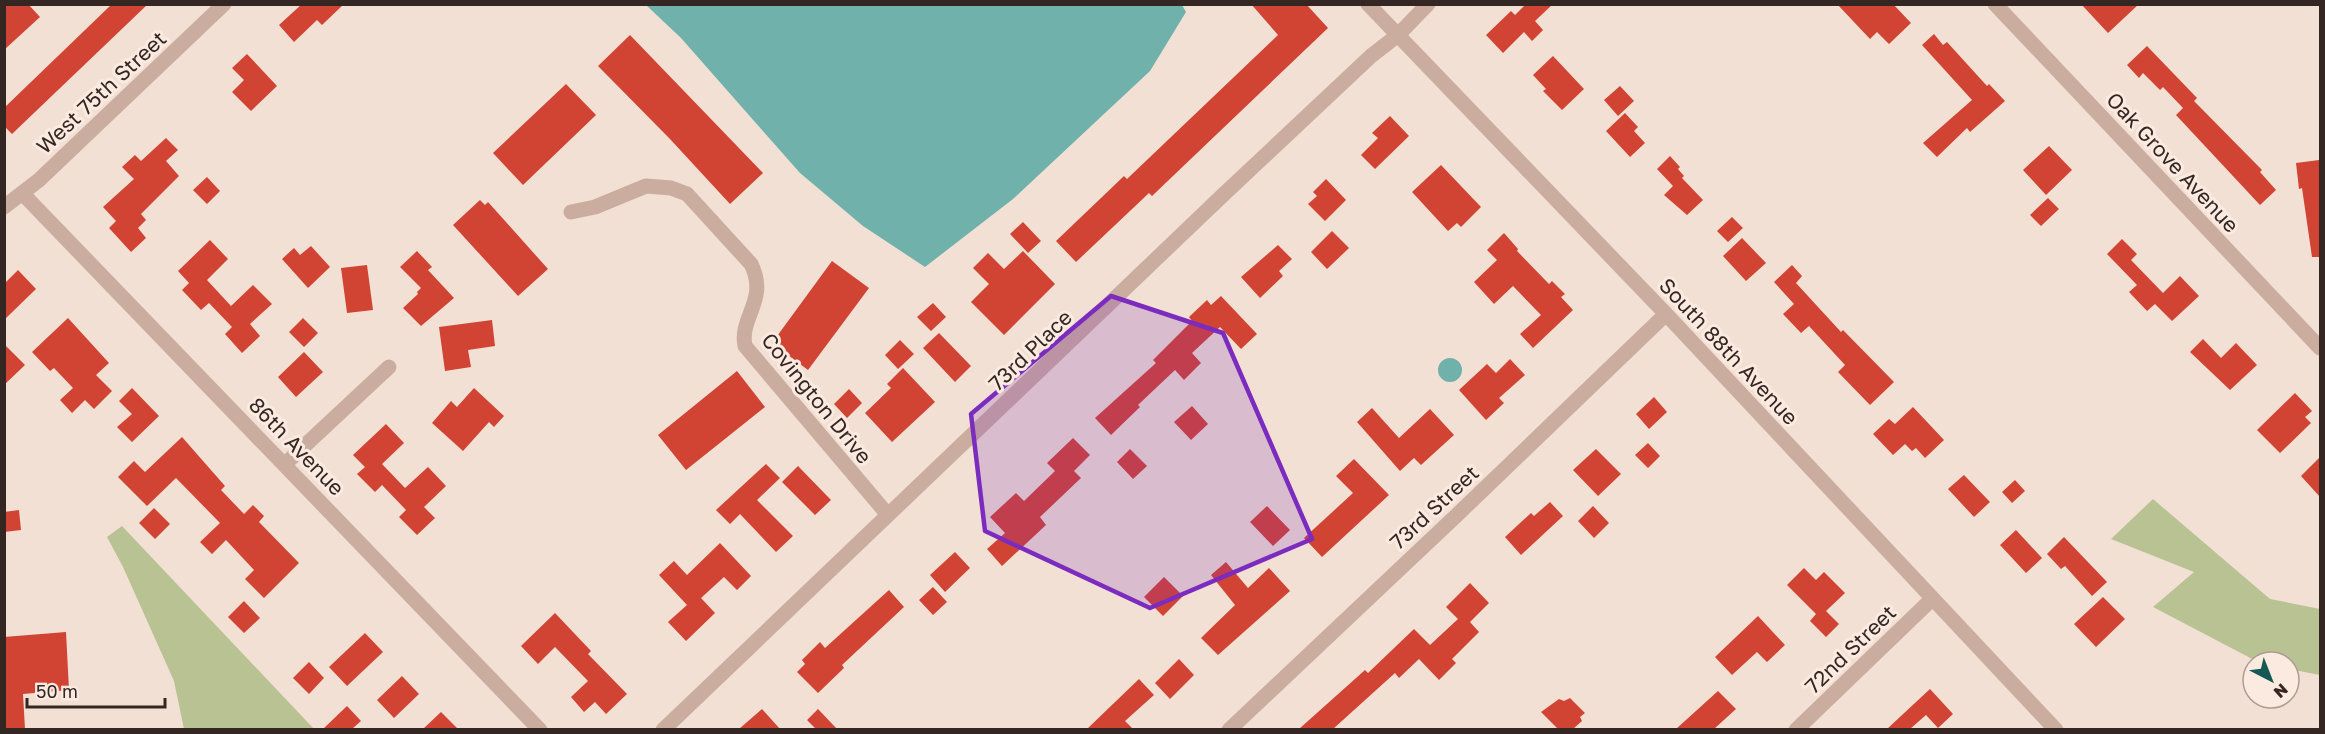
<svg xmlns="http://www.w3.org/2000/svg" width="2325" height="734" font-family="'Golos Text',sans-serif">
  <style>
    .green { fill: #b9c293 }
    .water { fill: #70b1ab }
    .building { fill: #d14333 }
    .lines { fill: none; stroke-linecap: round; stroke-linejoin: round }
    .street { stroke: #cbad9f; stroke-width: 15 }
    .marked { fill: #7b2cbf; fill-opacity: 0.2; stroke: #7b2cbf; stroke-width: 4.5; stroke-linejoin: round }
    .labels { text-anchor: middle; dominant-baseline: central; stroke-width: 6; stroke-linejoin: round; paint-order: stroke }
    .street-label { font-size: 21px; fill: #342623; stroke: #faeae0 }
  </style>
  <rect width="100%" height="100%" fill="#f2e0d4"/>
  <path class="green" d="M2153 499 2270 599 2320 609V675L2289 669V662H2258L2153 607 2194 572 2111 539Z
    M122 526 314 729H184L174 681 123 567 107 537Z"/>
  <path class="water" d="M1182 5 1186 12 1150 71 1013 199 925 267 863 226 800 173 681 38 646 5Z
    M1438 370a12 12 0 1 1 24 0a12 12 0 1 1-24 0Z"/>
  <path class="building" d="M4 4H28L40 17 4 50Z
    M112 4H148L12 134 4 126V108Z
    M302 4H344L322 25 317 20 294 42 279 25Z
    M1251 4H1306L1328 28 1152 196 1149 193 1076 262 1056 241 1124 176 1127 179 1278 35Z
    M1526 4H1553L1535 21 1543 30 1532 41 1524 32 1503 53 1486 35 1511 11 1515 15Z
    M1837 4H1893L1911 23 1889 44 1877 32 1870 39Z
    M2081 4H2139L2108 33Z
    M1934 34 1943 45 1947 42 1987 86 1989 84 2005 101 1970 132 1967 128 1937 157 1923 143 1972 100 1922 45Z
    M630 35 763 173 730 204 670 139 598 66Z
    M2147 46 2197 98 2194 101 2262 170 2260 172 2276 190 2260 205 2176 115 2183 108 2163 87 2160 90 2143 73 2139 78 2127 65Z
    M247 54 277 86 251 111 232 92 244 80 232 68Z
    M1553 56 1584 89 1562 110 1543 91 1546 89 1533 75Z
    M566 84 596 115 523 185 493 153Z
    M1620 86 1634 101 1618 116 1604 100Z
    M1625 113 1638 127 1634 131 1645 143 1630 157 1606 131Z
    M1390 116 1409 136 1375 169 1361 155 1378 138 1372 133Z
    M166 138 178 150 166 161 179 176 141 214 146 220 138 228 146 238 131 252 109 228 116 221 103 207 134 179 122 167 135 155 141 161Z
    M2049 146 2072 170 2046 195 2023 170Z
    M1670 156 1680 167 1678 169 1684 176 1682 178 1703 200 1687 215 1664 195 1673 186 1657 169Z
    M2319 160 2320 257H2312L2302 188 2299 189 2296 163Z
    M1441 165 1481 207 1461 227 1457 223 1448 231 1412 192Z
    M207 177 220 191 207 204 193 190Z
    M1326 179 1346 200 1325 221 1308 204 1317 196 1313 192Z
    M2048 198 2059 209 2041 226 2030 215Z
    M480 200 485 205 488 202 548 269 518 296 453 225Z
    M1732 217 1743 228 1728 242 1717 231Z
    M1023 222 1041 241 1028 253 1010 234Z
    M1332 231 1349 248 1327 269 1311 252Z
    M1504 233 1518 249 1517 251 1549 284 1552 281 1565 294 1561 297 1573 310 1533 348 1520 334 1541 315 1513 286 1494 304 1474 282 1497 260 1487 250Z
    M1742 238 1766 263 1746 281 1723 256Z
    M2122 239 2137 254 2131 260 2163 293 2180 276 2199 296 2172 321 2155 304 2147 311 2129 292 2137 285 2107 254Z
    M210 240 228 259 207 280 231 306 253 285 272 304 250 324 260 336 242 353 225 334 232 327 209 303 201 310 182 290 189 283 178 271Z
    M1278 245 1292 259 1279 271 1283 276 1260 298 1241 277Z
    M311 246 330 267 308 288 282 259 294 248 300 255Z
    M417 251 432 267 428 270 454 298 421 326 403 308 418 294 417 292 421 288 400 267Z
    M1023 251 1055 284 1004 335 971 302 989 284 973 268 988 253 1004 269Z
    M832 261 869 288 808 370 772 343Z
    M367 265 373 310 347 313 341 268Z
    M1792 265 1802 276 1796 283 1841 332 1843 330 1894 382 1870 405 1838 372 1845 365 1809 326 1801 333 1783 314 1794 304 1774 282Z
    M18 270 36 289 4 320V284Z
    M1221 296 1257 334 1241 349 1220 327 1192 353 1201 363 1184 380 1175 370 1138 405 1140 407 1111 435 1095 418 1156 363 1153 360 1192 321 1189 317 1207 300 1211 305Z
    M933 303 946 317 931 331 917 317Z
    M68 318 109 363 96 375 112 391 94 409 85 400 72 413 60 400 73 388 54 368 50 371 32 352Z
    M303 318 318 333 304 347 289 332Z
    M492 320 495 346 468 350 471 367 445 371 439 327Z
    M939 333 971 366 955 382 923 348Z
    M2203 339 2221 358 2236 343 2257 365 2230 390 2190 352Z
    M900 340 914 354 898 369 885 355Z
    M4 344 25 365 4 385Z
    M304 352 323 372 296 397 278 377Z
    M1510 359 1525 375 1499 398 1504 403 1486 420 1459 390 1487 364 1496 373Z
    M903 368 935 402 892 442 865 413 891 388 887 384Z
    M737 371 765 407 686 470 658 435Z
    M132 388 159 416 132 442 117 427 132 414 119 401Z
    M474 388 504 416 494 427 489 422 463 451 432 423 451 401 457 407Z
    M849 389 862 403 847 418 834 404Z
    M2295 393 2312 411 2305 417 2311 423 2280 453 2257 430Z
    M1654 397 1667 412 1649 429 1636 414Z
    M1192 406 1208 424 1191 440 1174 422Z
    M1913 407 1944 440 1925 458 1916 448 1912 451 1905 444 1893 455 1873 434 1889 419 1895 424Z
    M1372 408 1399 438 1430 409 1454 435 1421 465 1414 458 1400 471 1357 422Z
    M386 424 404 443 382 464 405 488 428 467 446 486 424 507 435 518 417 535 399 517 406 510 382 485 375 492 357 474 365 467 353 455Z
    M182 437 225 486 221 490 244 514 253 505 264 516 259 522 299 563 264 598 245 579 254 570 226 540 212 554 200 542 220 523 176 478 147 506 118 477 134 461 145 472Z
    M1073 438 1090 455 1074 471 1081 478 1040 517 1046 525 1002 566 987 549 1005 533 990 517 1016 493 1024 501 1055 471 1047 463Z
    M1648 443 1660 456 1648 468 1635 455Z
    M1130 449 1147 466 1133 479 1117 462Z
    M1596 449 1621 474 1598 496 1573 470Z
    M2320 457V497L2301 476Z
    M1354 459 1389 495 1322 557 1304 538 1353 493 1336 476Z
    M766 464 780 478 757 500 793 536 776 552 740 514 730 524 716 510Z
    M798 466 831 500 815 515 782 482Z
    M1964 475 1990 502 1974 517 1948 489Z
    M2015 480 2025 491 2012 503 2002 492Z
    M1550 502 1563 516 1521 555 1505 537 1531 513 1534 516Z
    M1267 506 1290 530 1273 546 1250 522Z
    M1593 506 1609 523 1594 538 1578 521Z
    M154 508 170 524 155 539 139 523Z
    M19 510 21 530 4 532V512Z
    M2016 530 2042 558 2026 573 2000 545Z
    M2064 537 2107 582 2092 596 2065 566 2061 569 2047 554Z
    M720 543 751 576 737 590 724 577 701 598 715 613 686 641 668 622 687 605 659 575 674 561 687 575Z
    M955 552 970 568 945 592 930 575Z
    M1226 562 1248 588 1269 568 1290 591 1218 655 1201 638 1235 605 1211 575Z
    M1804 568 1816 580 1824 572 1845 593 1826 611 1839 624 1826 637 1810 621 1816 614 1787 585Z
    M1164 577 1183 596 1163 616 1144 597Z
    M1470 583 1489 603 1470 622 1479 632 1452 659 1456 663 1439 680 1419 659 1399 678 1395 673 1333 729H1299L1365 670 1368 673 1414 629 1430 645 1458 619 1446 607Z
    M933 587 947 602 933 615 919 600Z
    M889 590 904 607 842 665 844 668 818 693 797 672 805 664 802 660 820 642 825 648Z
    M2103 597 2125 619 2096 647 2074 624Z
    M244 601 260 618 244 633 228 617Z
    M555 613 591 651 588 654 627 694 606 714 595 702 584 712 571 697 588 681 555 647 538 664 521 646Z
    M1758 616 1785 645 1767 662 1757 652 1732 675 1715 657Z
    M66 632 69 690 23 694 25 729H4V637Z
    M365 633 383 652 347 686 329 667Z
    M1179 659 1194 675 1170 699 1155 683Z
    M309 662 324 678 309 694 293 678Z
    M402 676 419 694 394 718 377 700Z
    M1139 679 1154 695 1125 721 1133 729H1087Z
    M1930 689 1953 714 1938 728 1926 715 1910 729H1887Z
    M1718 691 1736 709 1714 729H1676Z
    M1570 698 1585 713 1580 717 1582 721 1573 729H1558L1541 712 1559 699 1564 701Z
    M347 706 361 721 352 729H323Z
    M762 709 780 729H739Z
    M818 709 837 729H816L807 720Z
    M441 712 458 729H423Z"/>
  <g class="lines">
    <path class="street" d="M1368 4 1666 314 2056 730
      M1995 4 2320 348
      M22 193 540 730
      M4 207 39 180 224 4
      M571 212 595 207 646 186 671 188 687 194 751 264C769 300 739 317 745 346L888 515
      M285 464 389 367
      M663 730 1223 195 1371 56 1398 35 1428 4
      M1229 730 1459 513 1666 314
      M1796 730 1932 599"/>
  </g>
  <path class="marked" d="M1111 296 1223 333 1312 539 1150 608 985 531 971 414Z"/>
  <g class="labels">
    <g class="street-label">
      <text transform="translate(101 92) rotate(-43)">West 75th Street</text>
      <text transform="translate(2173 162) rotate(47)">Oak Grove Avenue</text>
      <text transform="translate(1030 350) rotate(-44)">73rd Place</text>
      <text transform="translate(1729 351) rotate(47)">South 88th Avenue</text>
      <text transform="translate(817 398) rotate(51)">Covington Drive</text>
      <text transform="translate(297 446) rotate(46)">86th Avenue</text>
      <text transform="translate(1434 507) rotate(-43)">73rd Street</text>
      <text transform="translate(1850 649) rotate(-44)">72nd Street</text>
    </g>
  </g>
  <rect width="2325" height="734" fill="none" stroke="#342623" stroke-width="12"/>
  <g transform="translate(2271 680) rotate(138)"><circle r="28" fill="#faeae0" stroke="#ab9c94" stroke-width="1.5"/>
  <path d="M0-4.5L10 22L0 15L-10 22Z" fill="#165853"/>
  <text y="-9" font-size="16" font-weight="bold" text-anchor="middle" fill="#342623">N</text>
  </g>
  <path d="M27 698v9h138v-9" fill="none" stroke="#342623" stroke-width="3"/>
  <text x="36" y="698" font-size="18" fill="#342623" stroke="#faeae0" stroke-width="4.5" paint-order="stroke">50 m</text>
</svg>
